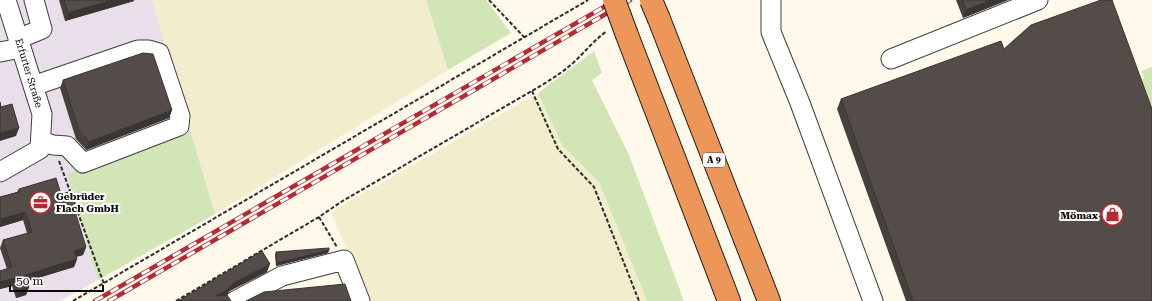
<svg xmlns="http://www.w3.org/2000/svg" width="1152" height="301" font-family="'Roboto Serif',serif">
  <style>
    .industrial { fill: #e8dfea }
    .farmland { fill: #f2edcc }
    .green { fill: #d1e5b7 }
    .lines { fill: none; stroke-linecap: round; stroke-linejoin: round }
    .minor-casing { stroke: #3e3e3e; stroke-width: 21 }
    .highway-casing { stroke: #1c1c1c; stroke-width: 24 }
    .path { stroke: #2d2d2d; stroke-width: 2; stroke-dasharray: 4 2; stroke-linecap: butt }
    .minor { stroke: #fff; stroke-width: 19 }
    .highway { stroke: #ec965a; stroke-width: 22 }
    .rail-casing { stroke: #b22c38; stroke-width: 4.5 }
    .rail { stroke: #fff; stroke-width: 3; stroke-dasharray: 9; stroke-linecap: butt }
    .highway-bridge-casing { stroke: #1c1c1c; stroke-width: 24; stroke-linecap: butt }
    .highway-bridge { stroke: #ec965a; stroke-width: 22 }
    .wall { fill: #47413e }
    .shaded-wall { fill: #3a3532 }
    .building { fill: #534c48; stroke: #3a3532 }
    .labels { text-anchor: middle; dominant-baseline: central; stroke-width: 4; stroke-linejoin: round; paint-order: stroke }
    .shield { fill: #fff; stroke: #545454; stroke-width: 1 }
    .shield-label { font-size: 9px; font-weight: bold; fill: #0b0b0b }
    .street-label { font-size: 10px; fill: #0b0b0b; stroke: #fff }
    .poi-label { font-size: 10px; font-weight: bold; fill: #0b0b0b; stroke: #fff; text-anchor: start }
  </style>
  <rect width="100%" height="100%" fill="#fef9ea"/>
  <path class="industrial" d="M0 0H152L191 133 67 174 98 280 60 301H0Z"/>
  <path class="farmland" d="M152 0H426L448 70 215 214Z
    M538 93 562 145 599 182 647 301H368L331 212Z"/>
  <path class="green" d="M426 0H486L511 33 448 70Z
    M594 51 602 73 592 80 629 155 684 301H647L599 182 562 145 538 93Z
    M1152 67V116L1139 80 1144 78 1141 71Z
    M191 133 215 214 98 280 67 174Z"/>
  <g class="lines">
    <defs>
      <path id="minor" d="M771 0V32L800 103 873 301
        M18 39 42 29 34 0
        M0 52 21 48
        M891 59 1038 0
        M33 86 138 50H149L159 53 180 116 179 126 83 163 67 146 53 145 41 141
        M0 172 40 149 42 114 6 0
        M235 301 282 276 344 260 360 301"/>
      <path id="highway" d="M659 19 769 301
        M627 35 729 301"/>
    </defs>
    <use href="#minor" class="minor-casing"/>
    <use href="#highway" class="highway-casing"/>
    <path class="path" d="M489 0 524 37
      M532 91 558 149 594 187 639 301
      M59 161 104 284
      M319 217 337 247
      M73 301 588 0
      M176 301 319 217 341 202 542 85C553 78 563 72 573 63 585 52 593 41 607 31"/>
    <use href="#minor" class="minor"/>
    <use href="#highway" class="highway"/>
    <defs>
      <path id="rail" d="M95 301 616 0
        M109 301 630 0"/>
    </defs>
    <use href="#rail" class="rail-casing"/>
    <use href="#rail" class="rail"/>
    <defs>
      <path id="highway-bridge" d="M614 0 627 35
        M651 0 659 19"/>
    </defs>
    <use href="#highway-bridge" class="highway-bridge-casing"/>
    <use href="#highway-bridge" class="highway-bridge"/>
  </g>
  <path class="wall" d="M59 0H134V1L65 21Z
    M956 0H1008L963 18Z
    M1004 49 1152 301H906L837 109 841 99Z
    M63 80 172 110 169 118 86 150 76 139 60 88Z
    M19 189 61 194 86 247 83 255 76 257 77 259 74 267 27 281 29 287 26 295 16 298 12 286 0 289V271L7 269 0 248 3 240 27 233 23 220 0 227V197L17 192Z
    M329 250 328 253 276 266 275 255 276 252Z"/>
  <path class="shaded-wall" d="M113 0H134V1L65 21 68 13Z
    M991 0H1008L963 18 966 10Z
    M172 110 169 118 86 150 89 142Z
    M19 128 16 136 0 141V133Z
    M25 212 23 220 0 227 1 219Z
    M86 247 83 255 71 258 74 251Z
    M329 250 328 253 276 266 277 263Z
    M77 259 74 267 22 283 25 275Z
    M270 264 267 272 230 291 225 297 216 296 233 283Z
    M15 278 12 286 0 289V282Z
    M29 287 26 295 16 298 18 290Z"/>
  <path class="building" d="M64 0H113L68 13Z
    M962 0H991L966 10Z
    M1101 0H1112L1152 109V301H913L841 99 1001 41 1004 49 1031 25Z
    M143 53 153 54 172 110 89 142 79 131 63 80Z
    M0 102 1 107 12 104 19 128 0 133Z
    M56 178 61 194 69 192 86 247 74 251 77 259 25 275 29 287 18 290 15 278 0 282V271L12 267 3 240 32 232 25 212 1 219 0 217V197L19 192V189Z
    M329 248V250L277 263 276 252Z
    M262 251 270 264 233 283 228 289 216 296 227 295 231 301H178Z
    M345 284 351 301H246L264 292Z"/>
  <defs>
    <symbol id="office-ring" viewBox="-11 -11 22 22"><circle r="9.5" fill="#fff" stroke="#b22c38" stroke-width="1.5"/><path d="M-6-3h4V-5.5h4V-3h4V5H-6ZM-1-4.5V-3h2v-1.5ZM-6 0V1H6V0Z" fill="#b22c38"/></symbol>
    <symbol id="shop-ring" viewBox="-11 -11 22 22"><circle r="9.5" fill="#fff" stroke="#b22c38" stroke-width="1.5"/><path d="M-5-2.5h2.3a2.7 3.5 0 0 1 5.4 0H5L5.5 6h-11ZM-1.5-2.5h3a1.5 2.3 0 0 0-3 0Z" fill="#b22c38"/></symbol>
  </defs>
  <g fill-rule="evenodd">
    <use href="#office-ring" x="28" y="190" width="25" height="25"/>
    <use href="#shop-ring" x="1100" y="202" width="25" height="25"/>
  </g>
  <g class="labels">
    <rect class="shield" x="703" y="153" width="22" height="14" rx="3"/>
    <g class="shield-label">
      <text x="714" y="160">A 9</text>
    </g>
    <g class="street-label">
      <text transform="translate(29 73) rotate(73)">Erfurter Straße</text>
    </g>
    <g class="poi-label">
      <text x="56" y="196">Gebrüder<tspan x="56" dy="12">Flach GmbH</tspan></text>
      <text x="1098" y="215" text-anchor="end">Mömax</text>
    </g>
  </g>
  <path d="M10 285v6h93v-6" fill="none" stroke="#0b0b0b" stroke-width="2"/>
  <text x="16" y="285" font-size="12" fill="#0b0b0b" stroke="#ffffff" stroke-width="3" paint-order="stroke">50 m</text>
</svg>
